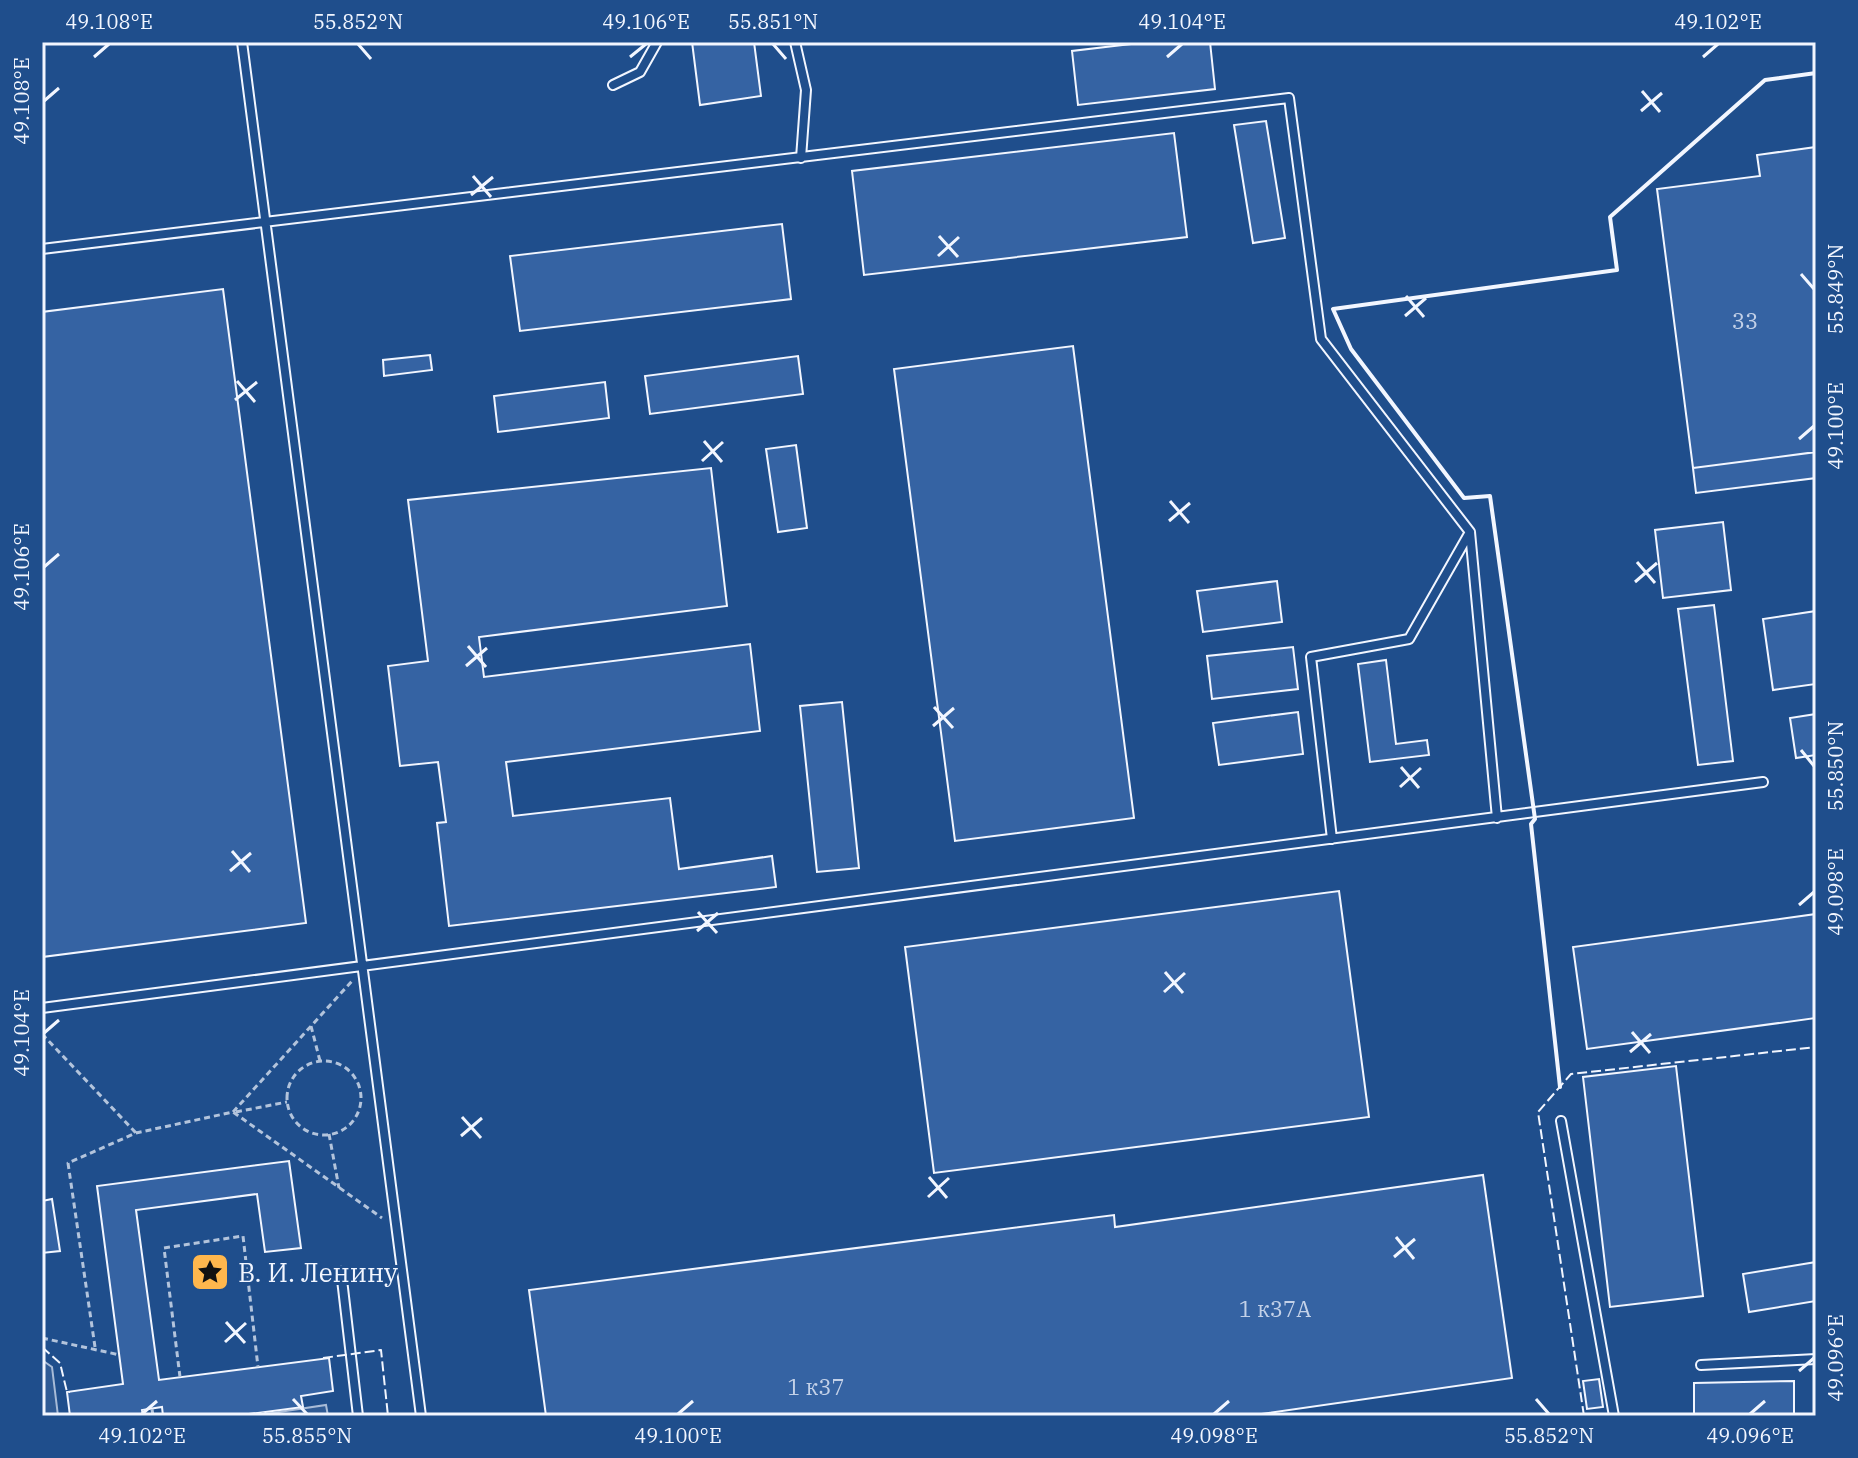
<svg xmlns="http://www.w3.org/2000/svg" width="1858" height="1458" font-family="'IBM Plex Serif',serif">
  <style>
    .built { fill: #305b95; stroke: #a8bbd7; stroke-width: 2 }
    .building { fill: #3563a3; stroke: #f2f6ff; stroke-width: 2 }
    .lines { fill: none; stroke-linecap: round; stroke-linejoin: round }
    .lane-casing { stroke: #f2f6ff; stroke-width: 12 }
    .path { stroke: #b3c4dc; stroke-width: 3; stroke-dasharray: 6 4; stroke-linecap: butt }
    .lane { stroke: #1f4e8c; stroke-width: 8 }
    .fence { stroke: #f2f6ff; stroke-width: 2; stroke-dasharray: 10 4; stroke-linecap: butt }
    .wall { stroke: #f2f6ff; stroke-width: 4 }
    .ticks { fill: none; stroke: #f2f6ff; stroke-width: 3 }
    .labels { text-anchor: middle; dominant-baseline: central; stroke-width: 6; stroke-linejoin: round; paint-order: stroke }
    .number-label { font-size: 22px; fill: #c3d1e8 }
    .poi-label { font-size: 26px; fill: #f2f6ff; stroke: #1f4e8c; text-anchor: start }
    .neatline { fill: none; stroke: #f2f6ff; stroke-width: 3 }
    .ticks-label { font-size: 20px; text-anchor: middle; fill: #f2f6ff }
  </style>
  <rect width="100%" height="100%" fill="#1f4e8c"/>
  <path class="built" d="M42 1360 52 1367 58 1416H42Z
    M326 1405 328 1416H252Z"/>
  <path class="building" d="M692 42H754L761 96 700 105Z
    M1148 42H1210L1215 89 1078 105 1072 51Z
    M1266 121 1285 238 1253 243 1234 125Z
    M1174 133 1187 237 864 275 852 171Z
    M1816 147V452L1693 468 1657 189 1760 176 1757 155Z
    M782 224 791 299 520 331 510 256Z
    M223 289 306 923 42 957V312Z
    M1073 346 1134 818 955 841 894 369Z
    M430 355 432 370 384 376 383 360Z
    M798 356 803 394 650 414 645 376Z
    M605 382 609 418 498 432 494 396Z
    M796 445 807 528 778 532 766 449Z
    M1816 452V478L1696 493 1693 468Z
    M711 468 727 606 479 637 484 677 750 644 760 731 506 762 513 816 670 798 679 869 772 856 776 887 449 926 437 823 446 822 438 762 400 766 388 666 428 661 408 500Z
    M1723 522 1731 590 1663 598 1655 530Z
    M1277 581 1282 622 1203 632 1197 591Z
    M1714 605 1733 761 1698 765 1678 609Z
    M1816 611V684L1773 690 1763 619Z
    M1293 647 1298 689 1212 699 1207 656Z
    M1386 660 1396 744 1427 740 1429 755 1370 762 1358 664Z
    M842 702 859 868 817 872 800 706Z
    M1298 712 1303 754 1219 765 1213 723Z
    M1816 714V755L1796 758 1790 718Z
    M1339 891 1369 1117 934 1173 905 947Z
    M1816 914V1018L1587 1049 1573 947Z
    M1676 1066 1703 1296 1610 1307 1583 1077Z
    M289 1161 301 1248 265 1252 257 1194 136 1210 159 1380 329 1358 333 1391 301 1396 303 1407 234 1416H163L162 1407 142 1410 143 1416H70L67 1392 123 1384 97 1186Z
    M1483 1175 1512 1378 1247 1416H546L529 1290 1114 1215 1115 1227Z
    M52 1199 60 1251 42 1253V1201Z
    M1816 1262V1301L1749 1312 1743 1274Z
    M1599 1379 1603 1407 1587 1409 1583 1381Z
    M1794 1381V1416H1694V1383Z"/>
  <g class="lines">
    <defs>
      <path id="lane" d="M242 42 421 1416
        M795 42 806 90 801 158
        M613 85 640 72 657 42
        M42 249 1289 98 1321 339 1470 532 1497 818
        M1332 839 1311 657 1409 639 1470 532
        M42 1008 1763 782
        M1561 1121 1614 1416
        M341 1271 358 1416
        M1701 1365 1816 1359"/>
    </defs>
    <use href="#lane" class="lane-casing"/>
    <path class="path" d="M311 1026 320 1061
      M42 1034 136 1133
      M287 1098a37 37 0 1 1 74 0a37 37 0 1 1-74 0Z
      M233 1112 352 981
      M236 1112 287 1102
      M329 1134 339 1188
      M42 1338 120 1355
      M95 1347 68 1163 136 1133 233 1112 382 1218
      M180 1377 164 1248 243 1236 258 1367
      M152 1409 153 1416
      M263 1412V1416"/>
    <use href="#lane" class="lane"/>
    <path class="fence" d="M42 1347 60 1363 67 1392H70
      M323 1358 381 1350 388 1416
      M1584 1416 1538 1112 1571 1074 1816 1047"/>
    <path class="wall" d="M1560 1087 1531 824 1535 819 1490 496 1464 498 1351 349 1333 309 1617 270 1610 217 1765 80 1816 73"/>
  </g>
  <path class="ticks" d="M358 44 371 59M773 44 786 59M94 57 109 44M630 57 646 44M1167 57 1182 44M1703 57 1718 44M1642 91 1660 112M44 101 59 88M1641 111 1662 93M473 176 491 197M471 195 493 177M939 236 958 257M938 256 959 237M1801 274 1814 289M1406 296 1424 317M1405 316 1426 298M237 381 255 402M235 400 257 382M1799 439 1814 426M704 441 722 462M702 461 723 442M1170 501 1189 523M1169 521 1190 503M1637 562 1655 583M44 567 59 554M1635 582 1657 563M468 646 486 667M466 666 487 648M934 707 953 728M933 726 954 708M1801 750 1814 766M1401 767 1419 788M1400 787 1421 768M232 851 250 872M230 871 251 853M1799 905 1814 892M698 912 717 933M697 931 718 913M1165 972 1183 993M1164 992 1185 973M1632 1032 1650 1053M44 1033 59 1020M1630 1052 1651 1034M462 1117 481 1138M461 1136 482 1118M929 1177 947 1198M928 1197 949 1178M1396 1237 1414 1259M1394 1257 1415 1239M226 1322 245 1343M225 1342 246 1323M1799 1371 1814 1358M293 1399 307 1414M1536 1399 1549 1414M142 1414 157 1401M678 1414 693 1401M1214 1414 1229 1401M1750 1414 1765 1401"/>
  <defs>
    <symbol id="sight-square" viewBox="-11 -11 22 22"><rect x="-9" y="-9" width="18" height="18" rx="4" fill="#ffb74d" stroke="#1f4e8c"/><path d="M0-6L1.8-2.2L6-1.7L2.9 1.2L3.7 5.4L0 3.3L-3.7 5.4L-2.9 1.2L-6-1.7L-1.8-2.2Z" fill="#111"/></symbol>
  </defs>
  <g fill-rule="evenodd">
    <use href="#sight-square" x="188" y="1250" width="44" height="44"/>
  </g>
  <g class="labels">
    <g class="number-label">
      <text x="1745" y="320">33</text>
      <text x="1275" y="1308">1 к37А</text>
      <text x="816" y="1386">1 к37</text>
    </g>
    <g class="poi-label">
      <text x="238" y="1272">В. И. Ленину</text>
    </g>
  </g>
  <rect width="1858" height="1458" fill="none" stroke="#1f4e8c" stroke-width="88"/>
  <rect x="44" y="44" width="1770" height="1370" class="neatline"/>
  <g class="ticks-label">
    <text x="109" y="29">49.108°E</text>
    <text x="358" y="29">55.852°N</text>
    <text x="646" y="29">49.106°E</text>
    <text x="773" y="29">55.851°N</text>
    <text x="1182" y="29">49.104°E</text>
    <text x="1718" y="29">49.102°E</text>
    <text transform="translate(22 101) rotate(-90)" y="7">49.108°E</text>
    <text transform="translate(1836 289) rotate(-90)" y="7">55.849°N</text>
    <text transform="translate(1836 426) rotate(-90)" y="7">49.100°E</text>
    <text transform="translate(22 567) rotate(-90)" y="7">49.106°E</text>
    <text transform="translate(1836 766) rotate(-90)" y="7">55.850°N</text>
    <text transform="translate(1836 892) rotate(-90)" y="7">49.098°E</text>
    <text transform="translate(22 1033) rotate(-90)" y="7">49.104°E</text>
    <text transform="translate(1836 1358) rotate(-90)" y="7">49.096°E</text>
    <text x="142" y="1443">49.102°E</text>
    <text x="307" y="1443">55.855°N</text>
    <text x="678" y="1443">49.100°E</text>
    <text x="1214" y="1443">49.098°E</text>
    <text x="1549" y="1443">55.852°N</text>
    <text x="1750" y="1443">49.096°E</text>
  </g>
</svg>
